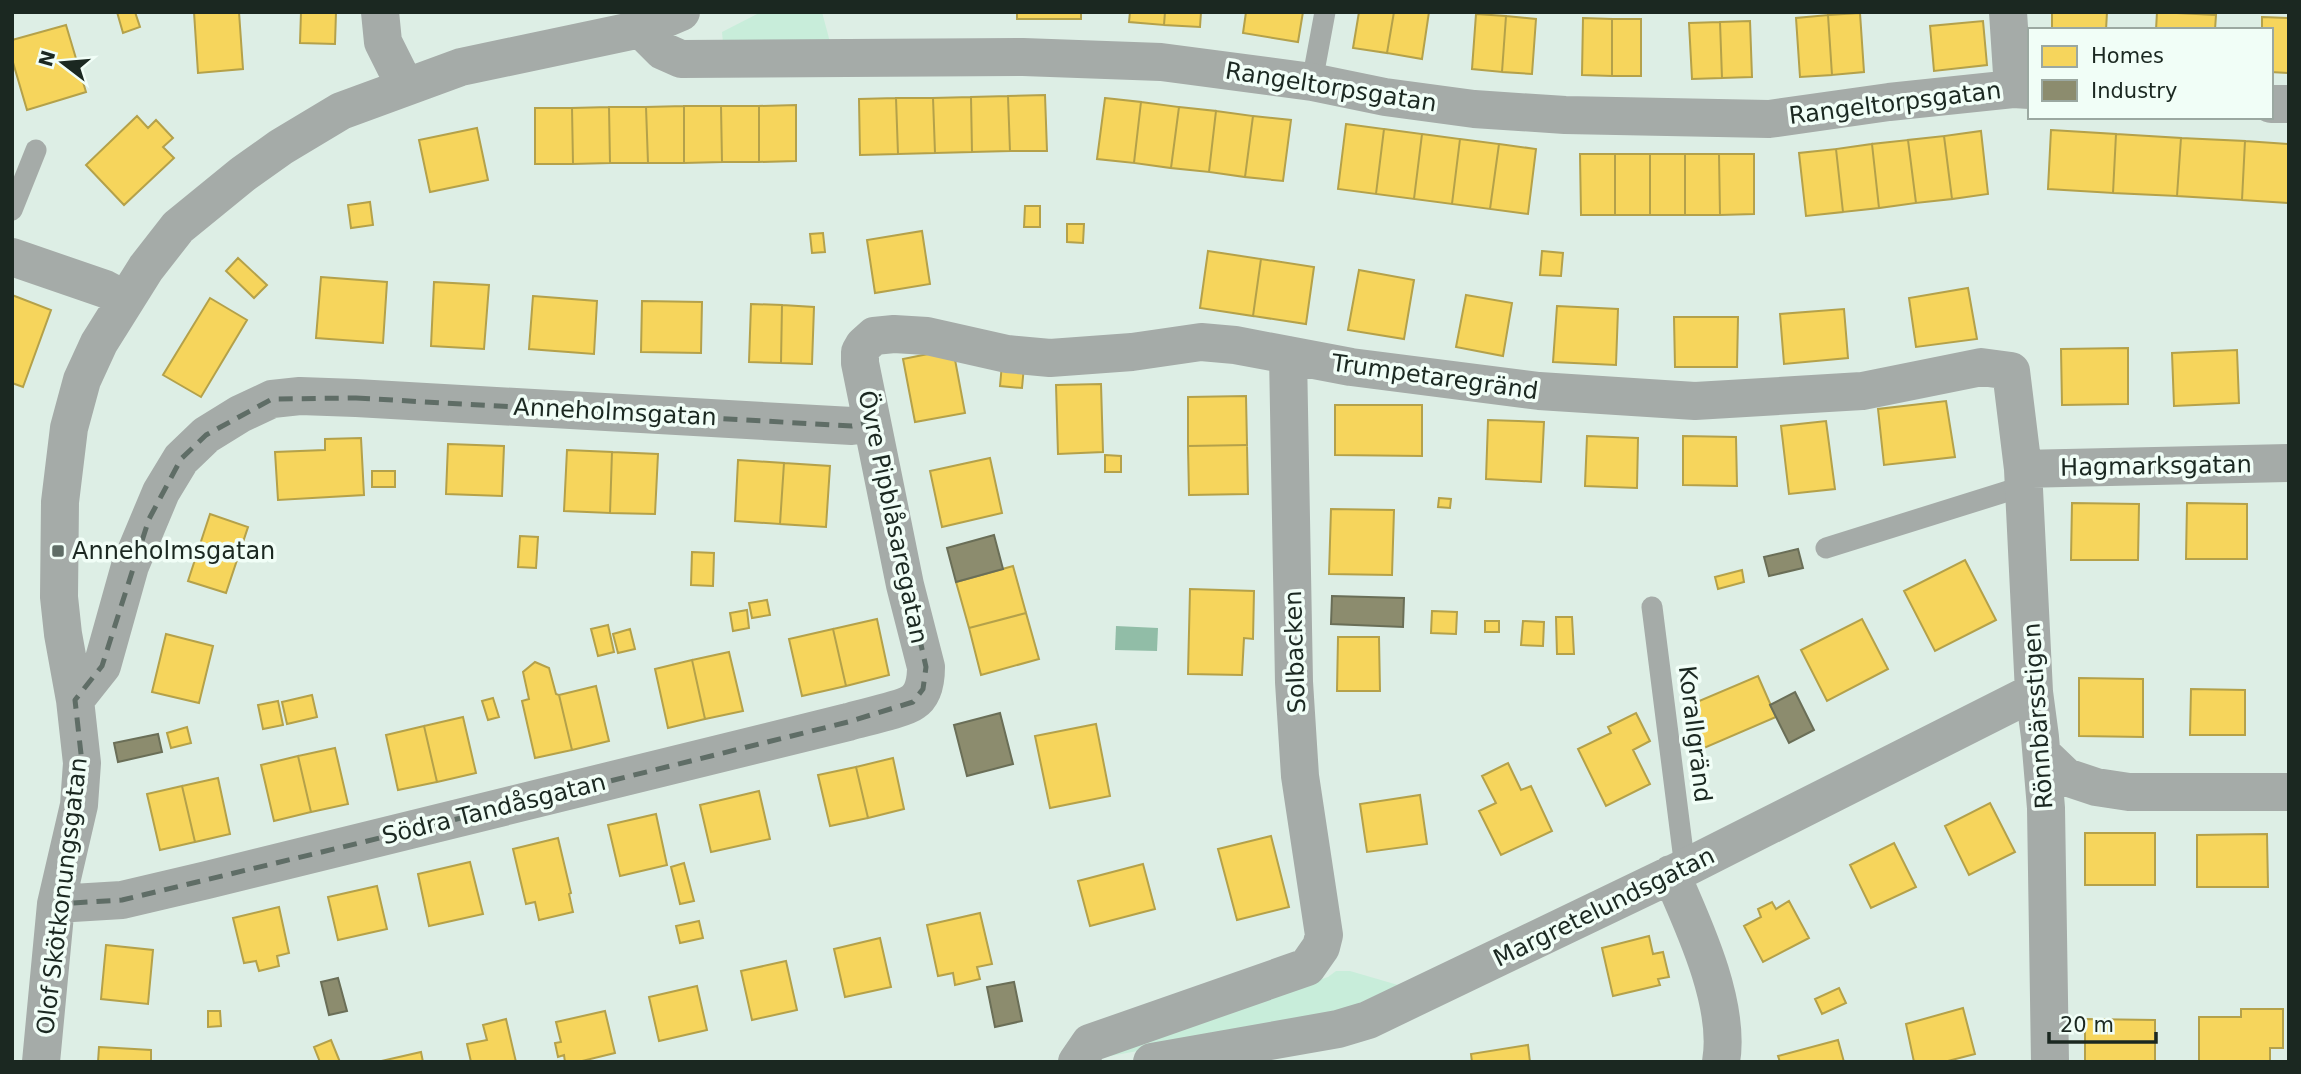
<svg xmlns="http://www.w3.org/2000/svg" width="2301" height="1074" font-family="'DejaVu Sans',sans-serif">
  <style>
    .green { fill: #c8edda }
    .water { fill: #91bda7 }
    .homes { fill: #f6d55c; stroke: #b4a14a; stroke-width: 2 }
    .industry { fill: #8c8c6e; stroke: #6a6e57; stroke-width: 2 }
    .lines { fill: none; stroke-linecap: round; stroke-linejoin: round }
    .lane { stroke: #a5aba8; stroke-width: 21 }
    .street { stroke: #a5aba8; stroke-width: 38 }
    .marked { fill: none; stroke: #5f6d66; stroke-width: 5; stroke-dasharray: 14 9; stroke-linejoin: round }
    .poi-dot { fill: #5f6d66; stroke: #f1fef7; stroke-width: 2.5 }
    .labels { text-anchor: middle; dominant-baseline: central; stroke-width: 7; stroke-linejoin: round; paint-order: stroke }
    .street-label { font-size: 24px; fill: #1b2821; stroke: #f1fef7 }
    .poi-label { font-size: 24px; fill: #1b2821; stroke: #f1fef7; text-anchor: start }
  </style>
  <rect width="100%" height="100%" fill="#ddeee5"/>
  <path class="green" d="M761 12H822L831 46 723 43 722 32Z
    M1336 971H1350L1398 985 1347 1009 1304 1021 1088 1060 1328 977Z"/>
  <path class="water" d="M1116 626 1158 628 1157 651 1115 650Z"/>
  <path class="homes" d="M117 12H135L140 27 123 33Z
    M194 12H239L243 69 198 73Z
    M301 12H336L335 44 300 43Z
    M1017 12H1081V19H1017Z
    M1130 12H1165L1164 25 1129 22Z
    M1165 12H1201L1200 27 1164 25Z
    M1246 12H1303L1298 42 1243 33Z
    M1359 12H1394L1387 53 1353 48Z
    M1394 12H1429L1422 59 1387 53Z
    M2052 12H2107L2106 30H2052Z
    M2157 12 2216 15 2215 30H2156Z
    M1860 13 1864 72 1832 75 1828 15Z
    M1476 14 1506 16 1502 72 1472 69Z
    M1828 15 1832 75 1800 77 1796 18Z
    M1506 16 1536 19 1532 74 1502 72Z
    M2262 17 2289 18V73L2271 72V30H2262Z
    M1583 18 1612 19V76L1582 75Z
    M1612 19H1641V76H1612Z
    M1750 21 1752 77 1722 78 1720 22Z
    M1983 21 1987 65 1934 71 1930 26Z
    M1720 22 1722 78 1692 79 1689 23Z
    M66 25 86 92 27 110 12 59V40Z
    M1045 95 1047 151H1010L1008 96Z
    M1008 96 1010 151 972 152 971 97Z
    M971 97 972 152 935 153 933 98Z
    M896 98 898 154 860 155 859 99Z
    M896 98H933L935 153 898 154Z
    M1105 98 1141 102 1134 163 1097 159Z
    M1141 102 1179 107 1171 168 1134 163Z
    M796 105V161L759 162V106Z
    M684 106V163H648L646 107Z
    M684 106H721L722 162 684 163Z
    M721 106H759V162H722Z
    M609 107 610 163 573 164 572 108Z
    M609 107H646L648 163H610Z
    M1179 107 1216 111 1209 172 1171 168Z
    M535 108H572L573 164H535Z
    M1216 111 1253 116 1245 177 1209 172Z
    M137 116 148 128 156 120 173 138 163 147 174 158 124 205 86 165Z
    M1253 116 1291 120 1283 181 1245 177Z
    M1346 124 1384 129 1376 194 1338 189Z
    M477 128 488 180 430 192 419 140Z
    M1384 129 1422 134 1414 199 1376 194Z
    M2051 130 2116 134 2113 193 2048 189Z
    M1981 131 1988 194 1952 199 1944 136Z
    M1422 134 1460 139 1452 204 1414 199Z
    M2116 134 2181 138 2177 196 2113 193Z
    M1944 136 1952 199 1916 203 1908 140Z
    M2181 138 2245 141 2242 200 2177 196Z
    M1460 139 1499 144 1490 209 1452 204Z
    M1908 140 1916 203 1879 208 1872 144Z
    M2245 141 2289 144V203L2242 200Z
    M1499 144 1536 149 1528 214 1490 209Z
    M1872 144 1879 208 1843 212 1836 149Z
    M1836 149 1843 212 1806 216 1799 153Z
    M1580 154H1615V215H1581Z
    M1615 154H1650V215H1615Z
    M1650 154H1685V215H1650Z
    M1685 154H1719L1720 215H1685Z
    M1719 154H1754V214L1720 215Z
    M370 202 373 225 351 228 348 205Z
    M1025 206H1040V227H1024Z
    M1067 224H1084L1083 243 1067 242Z
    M922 231 930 284 875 293 867 240Z
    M823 233 825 252 812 253 810 234Z
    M1208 251 1261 259 1253 316 1200 308Z
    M1542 251 1563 253 1561 276 1540 275Z
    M238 258 267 285 254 298 226 271Z
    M1261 259 1314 267 1306 324 1253 316Z
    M1359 270 1414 280 1404 339 1348 330Z
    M321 277 387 282 383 343 316 338Z
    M434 282 489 285 484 349 431 346Z
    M1968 288 1977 339 1916 347 1909 298Z
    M12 295 51 310 23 387 12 383Z
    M1466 295 1512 303 1503 356 1456 347Z
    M533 296 597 301 594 354 529 349Z
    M210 298 247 320 201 397 163 375Z
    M642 301 702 302 701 353 641 352Z
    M751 304 782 305 781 363 749 362Z
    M782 305 814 307 812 364 781 363Z
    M1557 306 1618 309 1616 365 1553 362Z
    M1844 309 1848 358 1784 364 1780 314Z
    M1674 317H1738L1737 367H1675Z
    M2128 348V404L2062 405 2061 349Z
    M953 349 965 413 915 422 903 359Z
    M2237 350 2239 403 2174 406 2172 353Z
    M1002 364 1024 366 1022 388 1000 386Z
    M1101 384 1103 452 1058 454 1056 385Z
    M1246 396 1247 445 1188 446V397Z
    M1946 401 1955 457 1884 465 1878 409Z
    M1335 405H1422V456L1335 455Z
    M1488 420 1544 422 1541 482 1486 479Z
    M1826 421 1835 489 1789 494 1781 426Z
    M1587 436 1638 438 1637 488 1585 486Z
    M1683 436 1736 437 1737 486 1683 485Z
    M361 438 364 495 278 500 275 452 325 450V439Z
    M448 444 504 446 502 496 446 494Z
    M1247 445 1248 494 1189 495 1188 446Z
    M567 450 612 452 610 513 564 511Z
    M612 452 658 454 655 514 610 513Z
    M1105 455 1121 456V472H1105Z
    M990 458 1002 513 942 527 930 471Z
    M738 460 784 463 780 524 735 521Z
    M784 463 830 466 826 527 780 524Z
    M372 471H395V487H372Z
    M1439 498 1451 499 1450 508 1438 507Z
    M2072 503 2139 504 2138 560H2071Z
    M2187 503 2247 504V559H2186Z
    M1331 509 1394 510 1392 575 1329 574Z
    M210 514 248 527 226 593 188 581Z
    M520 536 538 537 536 568 518 567Z
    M692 552 714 553 713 586 691 585Z
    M1965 560 1996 620 1935 651 1904 591Z
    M1013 566 1026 613 969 628 956 582Z
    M1742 570 1744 582 1718 589 1715 577Z
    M1190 589 1254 591 1253 639 1244 638 1242 675 1188 674Z
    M767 600 770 615 752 618 749 603Z
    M747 610 749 628 733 631 730 613Z
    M1432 611 1457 612 1456 634 1431 633Z
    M1026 613 1039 659 981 675 969 628Z
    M1556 617H1572L1574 654H1557Z
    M877 619 889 675 846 686 833 629Z
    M1862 619 1888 669 1827 701 1801 650Z
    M1485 621H1499V632H1485Z
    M1523 621 1544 622 1543 646 1521 645Z
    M608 625 614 652 598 656 591 629Z
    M630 629 635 649 618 653 613 634Z
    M833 629 846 686 802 696 789 639Z
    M166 634 213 646 199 703 152 692Z
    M1338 637H1379L1380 691H1337Z
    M729 652 743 711 705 719 692 660Z
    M692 660 705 719 668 728 655 669Z
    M535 662 549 668 556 694 559 695 572 750 535 758 522 701 529 699 523 672Z
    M1758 676 1776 717 1704 748 1685 707Z
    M2079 678 2143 679V737L2079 736Z
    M596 686 609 741 572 750 559 695Z
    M2191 689 2245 690V735H2190Z
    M312 695 317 717 287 724 282 702Z
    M493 698 499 717 488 720 482 701Z
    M278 701 283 725 263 729 258 705Z
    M1636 713 1650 741 1633 750 1650 784 1606 806 1578 749 1611 733 1608 727Z
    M463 717 476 773 437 782 424 726Z
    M1096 724 1110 796 1050 808 1035 736Z
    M424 726 437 782 398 790 386 735Z
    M187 727 191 743 171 748 167 733Z
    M335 748 348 804 311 812 298 756Z
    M298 756 311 812 274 821 261 765Z
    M893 758 904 809 868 818 856 767Z
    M1508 763 1521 790 1531 786 1552 831 1501 855 1479 811 1496 803 1482 776Z
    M856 767 868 818 830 826 818 775Z
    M218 778 230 834 195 842 182 786Z
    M182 786 195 842 160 850 147 794Z
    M759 791 770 839 711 852 700 805Z
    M1420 795 1427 844 1367 852 1360 804Z
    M1990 803 2015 852 1969 875 1945 826Z
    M656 814 667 865 620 876 608 825Z
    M2085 833H2155V885H2085Z
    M2267 834 2268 887H2197V835Z
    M1271 836 1289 907 1237 920 1218 849Z
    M558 838 571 893 569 894 573 912 539 920 535 902 526 904 513 849Z
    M1894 843 1916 887 1871 908 1850 865Z
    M470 862 483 914 429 926 418 874Z
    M684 863 694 901 680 904 671 867Z
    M1143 864 1155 909 1090 926 1078 881Z
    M377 886 387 929 338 940 328 897Z
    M1789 901 1809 938 1763 962 1744 926 1761 917 1758 909 1772 902 1776 909Z
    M279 907 289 953 277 956 279 966 259 971 256 961 244 963 233 918Z
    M980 913 992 964 977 967 980 979 955 985 953 973 938 976 927 925Z
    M699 921 703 938 680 943 676 926Z
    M1649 936 1653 954 1663 952 1669 977 1658 979 1660 985 1613 996 1602 948Z
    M880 938 891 987 845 997 834 949Z
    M106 945 153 950 148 1004 101 999Z
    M786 961 797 1010 752 1020 741 971Z
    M697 986 707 1030 659 1041 649 997Z
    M1839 988 1846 1003 1822 1014 1815 999Z
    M1963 1008 1975 1054 1944 1062H1914L1906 1024Z
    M2241 1009H2283V1048H2270V1062H2199V1017H2241Z
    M208 1011H220L221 1026 208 1027Z
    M605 1011 615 1053 578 1062H565L564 1055 558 1057 555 1043 561 1042 556 1022Z
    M506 1019 516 1062H471L467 1044 487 1040 483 1025Z
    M2085 1019 2155 1020V1062H2085Z
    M331 1040 340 1062H320L314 1047Z
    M1838 1040 1844 1062H1780L1778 1056Z
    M1528 1045 1530 1062H1472L1471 1054Z
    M99 1047 151 1050V1062H98Z
    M421 1052 423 1062H377Z"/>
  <path class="industry" d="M994 535 1003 569 956 582 947 548Z
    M1798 549 1803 568 1769 576 1764 557Z
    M1332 596 1404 598 1403 627 1331 624Z
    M1795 692 1814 730 1789 743 1770 705Z
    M1000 713 1013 764 967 776 954 725Z
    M158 734 162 752 118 762 114 743Z
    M338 978 347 1011 329 1015 321 982Z
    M1014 982 1022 1021 995 1027 987 987Z"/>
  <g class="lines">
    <path class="lane" d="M1312 82 1325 12
      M12 210 36 150
      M1826 548 2024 486
      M1652 607 1685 868"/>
    <path class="street" d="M380 12 383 42 405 86
      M2008 12 2013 89
      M641 29 663 51 681 59 1023 57 1161 62 1312 82 1385 97 1474 109 1565 115 1769 119 1889 102 2013 89 2030 90
      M2271 104H2289
      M12 257 105 289 126 300
      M2023 469 2289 463
      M75 700 102 666 130 566 161 492 181 459 206 435 240 414 272 399 300 396 356 398 852 426 871 422
      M2042 754 2066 777 2096 787 2129 792H2289
      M1671 874C1694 926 1731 1005 1721 1062
      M56 904 122 900 207 880 848 722C861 718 904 709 913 702 924 695 926 679 926 667L905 585 860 363V352L864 345 874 336 894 334 927 336 1007 354 1050 358 1132 352 1201 342 1235 345 1351 367 1539 391 1695 401 1862 391 1981 367 2011 371 2023 469 2034 692 2040 737 2046 808 2050 1062
      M41 1062 56 904 79 805 82 763 75 700 63 634 59 597 60 502 69 428 82 380 99 343 146 268 178 227 243 174 281 147 341 111 461 67 641 29 681 12
      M1077 1062 1090 1043 1307 967 1321 947 1324 935 1300 776 1294 682 1288 355
      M1152 1062 1338 1029 1368 1020 1685 868 2034 692"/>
  </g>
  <path class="marked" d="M356 398 852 426 871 422 926 667 923 689 913 702 848 722 384 837 122 900 56 904 79 805 82 763 75 700 102 666 149 519 181 459 206 435 272 399Z"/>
  <rect class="poi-dot" x="51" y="544" width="14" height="14" rx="3.5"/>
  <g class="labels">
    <g class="street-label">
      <text transform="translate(1331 87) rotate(9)">Rangeltorpsgatan</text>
      <text transform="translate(1895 103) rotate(-7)">Rangeltorpsgatan</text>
      <text transform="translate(1435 377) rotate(8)">Trumpetaregränd</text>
      <text transform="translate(615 412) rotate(3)">Anneholmsgatan</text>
      <text transform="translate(2156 466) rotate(-1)">Hagmarksgatan</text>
      <text transform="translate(893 517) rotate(78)">Övre Pipblåsaregatan</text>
      <text transform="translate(1295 652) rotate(-92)">Solbacken</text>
      <text transform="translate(2038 716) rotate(-94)">Rönnbärsstigen</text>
      <text transform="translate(1695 734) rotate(83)">Korallgränd</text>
      <text transform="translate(494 809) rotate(-14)">Södra Tandåsgatan</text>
      <text transform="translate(62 896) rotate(-83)">Olof Skötkonungsgatan</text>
      <text transform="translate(1604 907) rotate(-26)">Margretelundsgatan</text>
    </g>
    <g class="poi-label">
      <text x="72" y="551">Anneholmsgatan</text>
    </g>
  </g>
  <rect width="2301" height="1074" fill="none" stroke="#1b2821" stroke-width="28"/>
  <rect x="2028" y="28" width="245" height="91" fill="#f1fef7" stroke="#9ba8a1" stroke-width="2"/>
  <rect x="2042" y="46" width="35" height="21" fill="#f6d55c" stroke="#9ba8a1" stroke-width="2"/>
  <text x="2091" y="63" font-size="21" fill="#1b2821">Homes</text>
  <rect x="2042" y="80" width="35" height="21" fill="#8c8c6e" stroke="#9ba8a1" stroke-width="2"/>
  <text x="2091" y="98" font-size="21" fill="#1b2821">Industry</text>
  <g transform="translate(63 63) rotate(286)" stroke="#f1fef7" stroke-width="5" paint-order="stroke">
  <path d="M0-5L12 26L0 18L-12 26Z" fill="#1b2821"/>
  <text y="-10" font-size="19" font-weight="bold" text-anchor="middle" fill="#1b2821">N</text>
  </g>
  <path d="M2049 1032v10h107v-10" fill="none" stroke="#1b2821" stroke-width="3.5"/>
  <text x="2060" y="1032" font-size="21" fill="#1b2821" stroke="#f1fef7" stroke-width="5" paint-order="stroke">20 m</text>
</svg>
